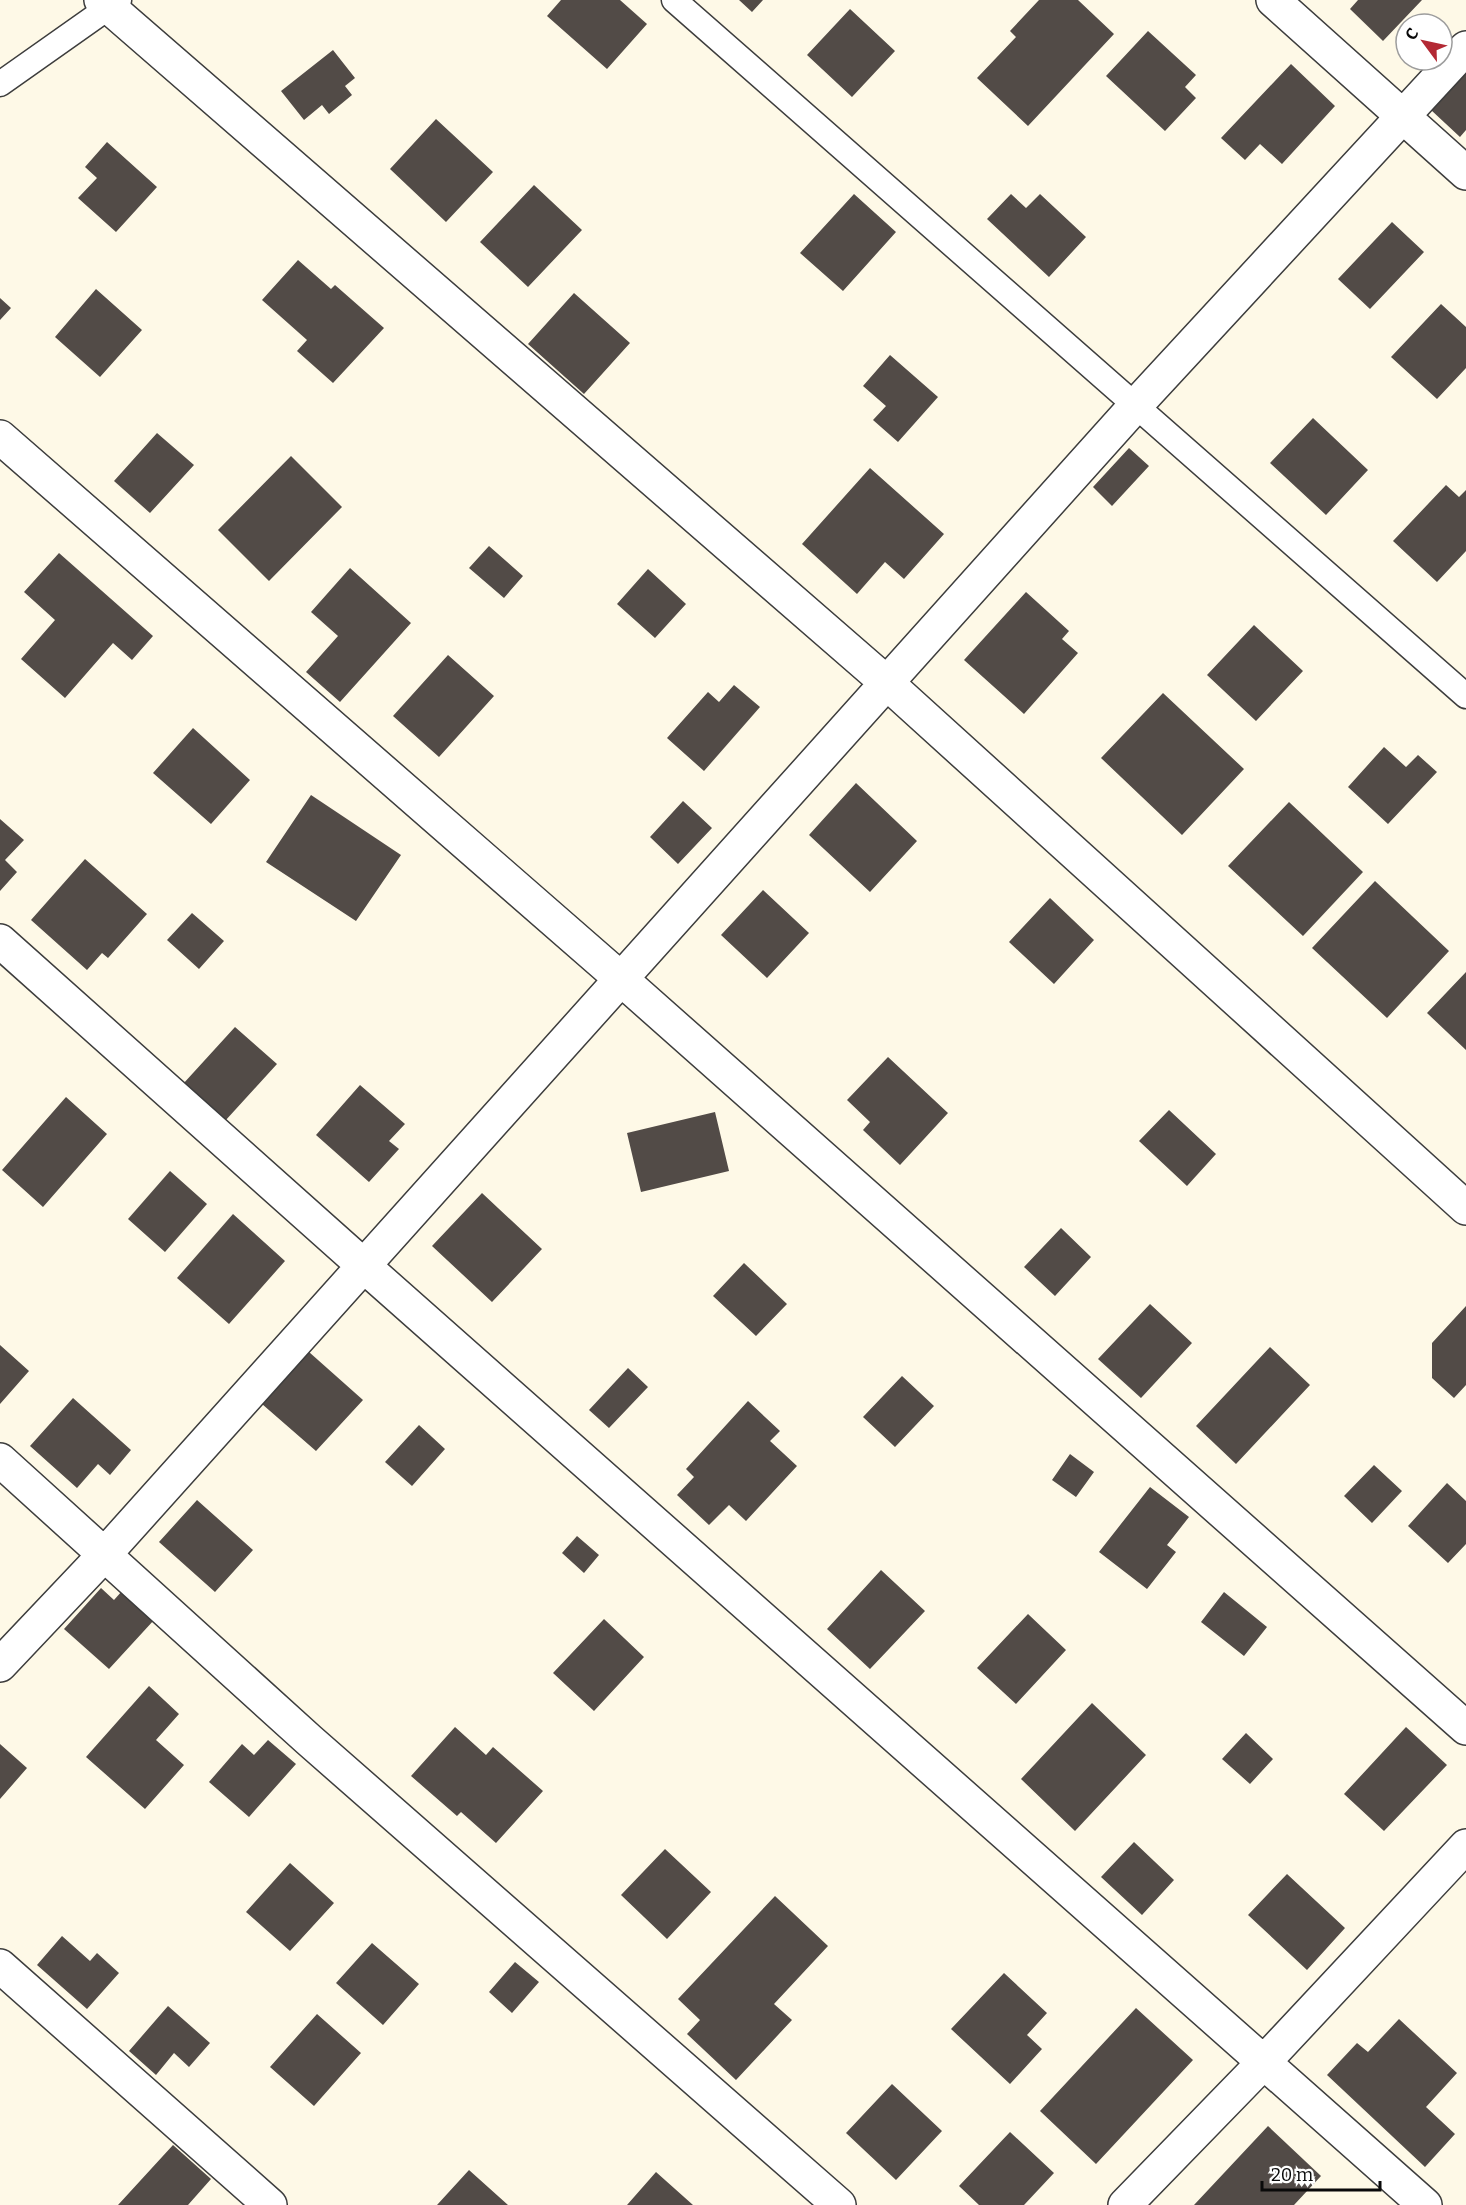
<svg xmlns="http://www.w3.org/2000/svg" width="1466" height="2205" font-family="Bitter,serif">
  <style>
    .building { fill: #524b47 }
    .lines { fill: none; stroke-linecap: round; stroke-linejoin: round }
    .lane-casing { stroke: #3d3d3d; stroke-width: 27 }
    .street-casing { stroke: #3d3d3d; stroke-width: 36 }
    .lane { stroke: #fff; stroke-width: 24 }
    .street { stroke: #fff; stroke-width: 33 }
  </style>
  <rect width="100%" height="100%" fill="#fef9e7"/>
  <path class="building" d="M561 0H620L647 24 607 69 547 16Z
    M739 0H763L752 12Z
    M1039 0H1078L1114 34 1028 126 977 78 1016 37 1010 31Z
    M1358 0H1422L1383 41 1350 9Z
    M850 9 895 51 852 97 807 55Z
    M1148 31 1196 75 1185 87 1196 98 1165 131 1106 76Z
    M333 50 355 78 345 86 352 95 329 114 322 105 304 120 281 91Z
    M1291 64 1335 106 1282 164 1260 144 1245 160 1221 138Z
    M1466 73V130L1460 137 1431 110Z
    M436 119 493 172 446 222 390 169Z
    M107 142 157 187 116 232 78 198 97 178 85 167Z
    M534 185 582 230 528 287 480 242Z
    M854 194 896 232 843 291 800 253Z
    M1011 194 1026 208 1040 194 1086 237 1049 277 987 219Z
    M1392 222 1424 252 1370 309 1338 279Z
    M298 260 331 289 335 285 384 328 333 383 297 351 307 340 262 300Z
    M96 289 142 330 100 377 55 337Z
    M574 293 630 343 584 394 528 344Z
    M0 298 11 308 0 320Z
    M1441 304 1466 327V368L1437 399 1391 357Z
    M890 355 938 397 898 442 873 420 886 406 863 386Z
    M1313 418 1368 470 1326 515 1270 463Z
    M157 433 194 465 150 513 114 481Z
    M1129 448 1149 466 1112 506 1093 487Z
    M291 456 342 507 269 581 218 530Z
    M870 468 944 534 904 579 885 562 857 594 802 544Z
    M1446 485 1459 497 1466 490V551L1437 582 1393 541Z
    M489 546 523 576 504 598 469 568Z
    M59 553 153 636 132 660 113 643 65 698 21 659 55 620 24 592Z
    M350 568 411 623 340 702 306 672 338 636 311 612Z
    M648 569 686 604 655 638 617 604Z
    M1026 592 1069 631 1062 639 1078 653 1024 714 964 660Z
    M1254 625 1303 671 1256 721 1207 675Z
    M448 655 494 696 439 757 393 716Z
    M734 685 760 707 704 771 667 738 708 692 719 702Z
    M1163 693 1244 769 1182 835 1101 758Z
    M193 728 250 780 211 824 153 773Z
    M1384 747 1406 767 1418 755 1437 772 1388 824 1348 787Z
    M856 783 917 841 870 892 809 835Z
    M311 795 401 855 356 921 266 862Z
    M683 801 712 828 678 864 650 837Z
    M1289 802 1363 872 1303 936 1228 866Z
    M0 819 24 840 5 860 17 872 0 891Z
    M85 859 147 914 108 958 102 953 87 970 31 920Z
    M1375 881 1449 951 1387 1018 1312 948Z
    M763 890 809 933 767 978 721 935Z
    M1050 898 1094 940 1054 984 1009 942Z
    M192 913 224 941 199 969 167 940Z
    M1466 972V1050L1427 1013Z
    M235 1027 277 1064 225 1121 183 1084Z
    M888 1057 948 1113 900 1165 863 1130 870 1122 847 1100Z
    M360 1085 405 1124 389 1141 399 1149 369 1182 316 1135Z
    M66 1097 107 1134 43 1207 2 1170Z
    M1169 1110 1216 1154 1187 1186 1139 1141Z
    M715 1112 729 1171 641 1192 627 1133Z
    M170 1171 207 1204 165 1252 128 1219Z
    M482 1193 542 1249 492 1302 432 1246Z
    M233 1214 285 1261 229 1324 177 1278Z
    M1061 1228 1091 1257 1055 1296 1024 1267Z
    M744 1263 787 1304 756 1336 713 1296Z
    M1150 1304 1192 1343 1141 1398 1098 1359Z
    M1466 1306V1385L1454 1398 1432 1378V1343Z
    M0 1345 29 1371 0 1404Z
    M1270 1347 1310 1385 1236 1464 1196 1426Z
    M309 1352 363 1400 316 1451 262 1404Z
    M628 1368 648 1387 609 1428 589 1410Z
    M902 1376 934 1406 895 1447 863 1417Z
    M73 1398 131 1450 110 1475 98 1464 77 1488 30 1446Z
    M748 1401 780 1431 770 1441 797 1466 746 1521 729 1505 709 1525 677 1495 694 1477 686 1469Z
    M419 1425 445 1449 412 1486 385 1462Z
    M1070 1454 1094 1472 1076 1497 1052 1480Z
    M1374 1465 1402 1491 1372 1523 1344 1496Z
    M1447 1483 1466 1501V1544L1448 1563 1408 1526Z
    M1150 1487 1189 1517 1167 1545 1176 1552 1147 1589 1099 1552Z
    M197 1500 253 1550 215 1592 159 1542Z
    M577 1536 599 1555 584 1573 562 1553Z
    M881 1570 925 1611 870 1669 827 1629Z
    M101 1588 114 1600 122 1591 154 1620 109 1669 64 1629Z
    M1224 1592 1267 1627 1244 1656 1201 1622Z
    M1028 1614 1066 1650 1016 1704 977 1668Z
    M604 1619 644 1657 594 1711 553 1673Z
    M149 1686 179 1714 156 1740 184 1765 145 1809 86 1757Z
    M1092 1703 1146 1755 1075 1831 1021 1779Z
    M455 1727 486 1755 493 1747 543 1791 496 1843 461 1812 457 1816 411 1776Z
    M1406 1727 1447 1765 1384 1831 1344 1794Z
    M1246 1733 1273 1759 1250 1784 1222 1759Z
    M268 1740 296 1764 249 1817 209 1782 242 1744 254 1755Z
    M0 1744 27 1768 0 1799Z
    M1134 1842 1174 1880 1142 1915 1101 1877Z
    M665 1849 711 1892 667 1939 621 1895Z
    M290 1863 334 1903 290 1951 246 1912Z
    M1287 1874 1345 1928 1307 1970 1248 1915Z
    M775 1896 828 1946 774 2004 792 2020 736 2080 687 2034 700 2020 678 1999Z
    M62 1936 90 1961 97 1953 119 1973 87 2009 37 1965Z
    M372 1943 419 1984 383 2025 336 1983Z
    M515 1962 539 1982 512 2013 489 1992Z
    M1004 1973 1047 2013 1027 2035 1042 2049 1010 2084 951 2029Z
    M168 2006 210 2043 189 2067 174 2053 156 2075 129 2051Z
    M1136 2008 1193 2060 1096 2164 1040 2111Z
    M317 2014 361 2053 314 2106 270 2067Z
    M1399 2019 1457 2073 1426 2107 1455 2134 1425 2167 1327 2075 1357 2043 1368 2052Z
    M892 2084 942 2131 896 2180 846 2133Z
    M1268 2126 1321 2176 1294 2205H1194Z
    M1010 2132 1054 2173 1024 2205H979L959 2186Z
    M173 2145 211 2179 188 2205H118Z
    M469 2170 508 2205H437Z
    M656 2172 693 2205H627Z"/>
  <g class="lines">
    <defs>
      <path id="lane" d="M674 0 1466 696
        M0 84 119 0"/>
      <path id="street" d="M101 0 887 683 1466 1208
        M1273 0 1466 173
        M0 437 620 978 1466 1728
        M0 941 364 1266 1425 2205
        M0 1460 309 1740 839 2205
        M0 1665 105 1554 1136 405 1466 48
        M0 1966 270 2205
        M1125 2205 1264 2062 1466 1846"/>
    </defs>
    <use href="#lane" class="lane-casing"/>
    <use href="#street" class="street-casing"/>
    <use href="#lane" class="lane"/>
    <use href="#street" class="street"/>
  </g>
  <g transform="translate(1424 42) rotate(303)"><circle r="28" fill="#ffffff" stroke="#9d9d9d" stroke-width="1.5"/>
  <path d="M0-4.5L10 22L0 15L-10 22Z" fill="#b32934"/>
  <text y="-9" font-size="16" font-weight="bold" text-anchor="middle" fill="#0a0a0a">С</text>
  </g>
  <path d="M1262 2181v9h118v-9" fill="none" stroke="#0a0a0a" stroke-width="3"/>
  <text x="1271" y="2181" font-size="18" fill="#0a0a0a" stroke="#ffffff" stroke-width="4.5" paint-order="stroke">20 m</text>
</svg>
